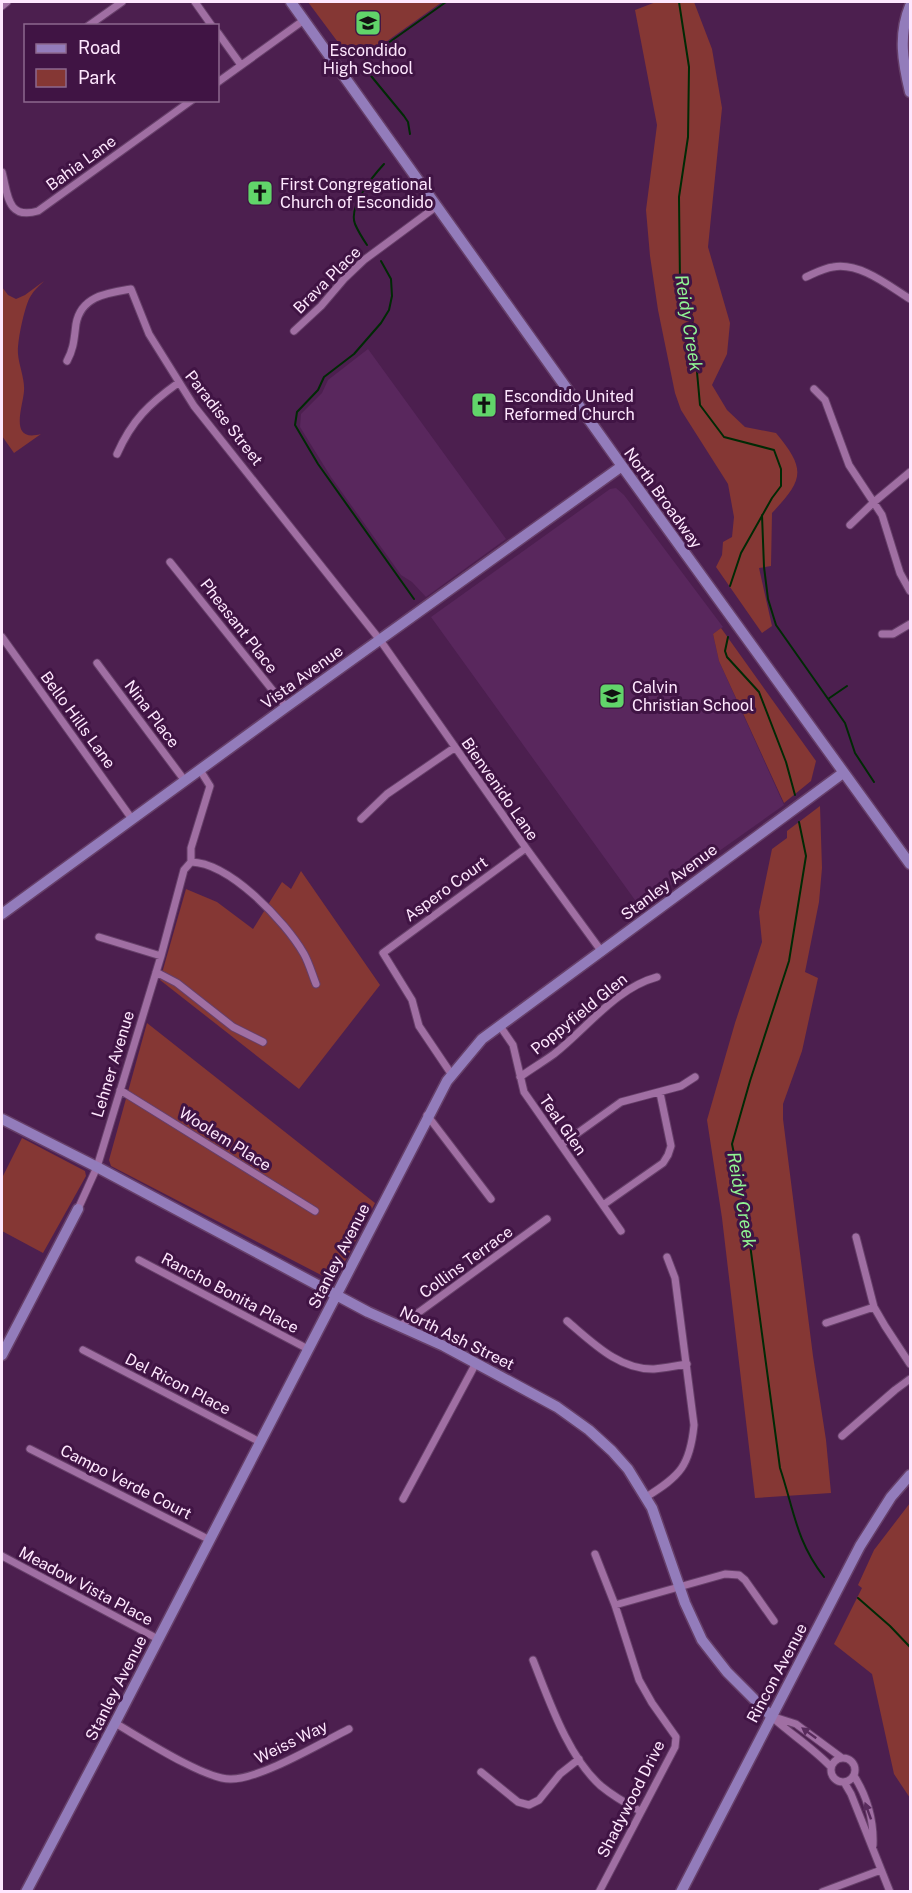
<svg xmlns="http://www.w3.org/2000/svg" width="912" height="1893" font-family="'Public Sans',sans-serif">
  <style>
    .built { fill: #59275d }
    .green { fill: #853734 }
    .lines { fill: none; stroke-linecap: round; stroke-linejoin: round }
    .stream { stroke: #002a05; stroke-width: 2 }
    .street-casing { stroke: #663f69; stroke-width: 9 }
    .secondary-casing { stroke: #663f69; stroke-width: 13 }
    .street { stroke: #a06fa3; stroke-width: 7 }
    .secondary { stroke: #937cbb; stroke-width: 10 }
    .oneway { fill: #582b5c }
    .labels { text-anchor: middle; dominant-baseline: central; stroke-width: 6; stroke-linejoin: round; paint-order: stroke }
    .poi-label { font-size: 16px; fill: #fee7fe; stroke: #401444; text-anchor: start }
    .street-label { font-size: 16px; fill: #fee7fe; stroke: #401444 }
    .water-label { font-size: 18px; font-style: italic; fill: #90f594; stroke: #401444 }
  </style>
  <rect width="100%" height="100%" fill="#4c1f4f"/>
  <path class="built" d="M368 349 506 539 426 597 412 582 401 575 331 477 300 427 301 414 322 393 328 380Z
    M616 488 624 495 723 627 713 634 719 661 784 805 640 907 431 617 610 489Z"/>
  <path class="green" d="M308 2H442L376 49 373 45 346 53Z
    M656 2H694L712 49 722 108 708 247 730 323 727 354 712 385 727 410 745 427 776 433C807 470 803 480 772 513L771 566 759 568 772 626 762 633 716 567 722 555 723 542 732 537 734 517 728 484 681 410 675 393 658 310 650 256 646 210 657 125 635 10Z
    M44 281C38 287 33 291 29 299 24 310 17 342 18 354 19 366 25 379 24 391 23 407 8 443 41 434L14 453 2 436V287L8 295 16 299 25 295Z
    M721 628 816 761 811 781 784 803 719 661 713 634Z
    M820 806 822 868 819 902 805 972 818 978 802 1051 783 1104V1119L813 1356 826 1440 831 1493 755 1498 722 1218 707 1120 735 1023 762 942 759 912 772 849 787 838V831Z
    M301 871 380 985 299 1089 160 980 186 889 217 902 253 929 282 882 291 889Z
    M147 1023 375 1203 341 1269 333 1274 323 1276 111 1166 109 1160Z
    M22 1138 85 1171 86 1176 43 1253 2 1231V1178Z
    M910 1503V1798L894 1774 872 1674 834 1644 862 1588 858 1585 874 1550Z"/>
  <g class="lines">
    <path class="stream" d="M679 2 689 67 688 137 679 197 680 283 692 317 700 405 724 437 774 450 781 469V486L772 498 741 553 730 586
      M410 134 408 122 404 116 362 65 367 58 446 2
      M367 245C363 239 358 231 355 224 348 206 373 176 384 164
      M381 261 391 279 392 296 389 310 381 323 354 354 324 377 318 390 297 412 295 425 318 464 414 599
      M762 515 764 567 768 599 776 625 845 723 855 753 874 782
      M728 637 725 651 727 657 759 692 786 762 795 795
      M828 699 847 686
      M799 822 806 856 789 961 750 1081 732 1144 745 1207 780 1468C794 1510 796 1541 824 1577
      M858 1598 890 1626 910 1647"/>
    <defs>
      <path id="street" d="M195 2 212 26
        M2 6 7 2
        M88 26 122 2
        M218 33 241 65
        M218 82 304 20
        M2 172C8 195 7 220 38 211L192 100
        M806 277C815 273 824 268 833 267 860 262 889 286 910 299
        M294 331 321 306 344 279 364 260 437 206
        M67 361C74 348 74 339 76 324 81 296 107 293 131 289L149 334 194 406 380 640 526 848 602 952
        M814 389 825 400 849 465 882 515 900 573 910 591
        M117 454C132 420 149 404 178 383
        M850 525 874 502 910 472
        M170 562 286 707
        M882 634H893L910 624
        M2 637 132 819
        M97 663 185 781
        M361 819 387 794 454 748
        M191 862C230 863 285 921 304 954 309 963 312 974 316 984
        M99 937 161 956
        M156 972 177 983 233 1027 263 1042
        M500 1026 513 1045 524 1092 621 1231
        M452 1075 419 1026 412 1000 383 953 526 848
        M520 1077C531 1069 543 1062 554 1054 587 1028 616 988 657 977
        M120 1090 315 1211
        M427 1115 491 1199
        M561 1145 621 1102 681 1086 695 1077
        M603 1205 663 1163 668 1155 671 1146 660 1093
        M78 1209 97 1167 161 956 184 870 191 862V848L210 786 200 770
        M856 1237 874 1307 885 1326 910 1364
        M139 1260 308 1349
        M567 1321C592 1342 619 1370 654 1369 665 1368 676 1366 687 1364
        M826 1323 874 1307
        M400 1326 547 1219
        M83 1350 260 1442
        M842 1436 895 1390 910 1379
        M30 1449 210 1540
        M646 1497C680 1476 690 1466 694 1425L675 1278 667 1257
        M403 1499 476 1363
        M595 1554 615 1605 639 1680 652 1703 676 1737 675 1747 599 1892
        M2 1556 158 1639
        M615 1605 725 1574 739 1575 745 1580 774 1621
        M533 1660C549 1700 568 1757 601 1786 613 1796 627 1804 640 1811
        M771 1716 796 1724 842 1758
        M773 1718C792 1735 813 1748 831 1767
        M115 1723C141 1738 204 1779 230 1779 259 1780 321 1743 349 1729
        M831 1770a12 12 0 1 1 24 0a12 12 0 1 1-24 0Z
        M481 1772 518 1802 529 1805 539 1800 560 1774 579 1759
        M854 1776C867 1796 874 1821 873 1845
        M844 1782 851 1794 890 1892
        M822 1892 881 1870"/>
      <path id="secondary" d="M291 2 622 466 910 864
        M910 6C898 35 903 63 910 92
        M2 914 286 707 622 466
        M2 1119 97 1167 368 1312 444 1346 557 1407 589 1430 612 1451 628 1469 652 1508 685 1603 702 1640 727 1672 771 1716
        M2 1355 78 1209
        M26 1892 115 1723 447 1081 482 1039 843 773
        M681 1892 860 1546 891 1497 910 1475"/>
    </defs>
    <use href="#street" class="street-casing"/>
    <use href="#secondary" class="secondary-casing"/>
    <use href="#street" class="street"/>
    <use href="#secondary" class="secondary"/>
  </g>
  <defs><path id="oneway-solid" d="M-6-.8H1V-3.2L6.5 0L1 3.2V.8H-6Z" transform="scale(1.5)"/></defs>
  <g class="oneway">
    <use href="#oneway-solid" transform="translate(809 1733) rotate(-144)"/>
    <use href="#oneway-solid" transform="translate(868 1811) rotate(-110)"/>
  </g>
  <defs>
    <symbol id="school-square" viewBox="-11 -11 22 22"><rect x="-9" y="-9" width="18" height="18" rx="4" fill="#61d46a" stroke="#401444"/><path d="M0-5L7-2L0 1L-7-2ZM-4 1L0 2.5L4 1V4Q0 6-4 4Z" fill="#111"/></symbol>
    <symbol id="church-square" viewBox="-11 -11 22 22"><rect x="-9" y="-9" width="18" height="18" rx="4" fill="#61d46a" stroke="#401444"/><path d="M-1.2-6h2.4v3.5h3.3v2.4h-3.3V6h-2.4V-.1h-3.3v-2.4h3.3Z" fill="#111"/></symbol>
  </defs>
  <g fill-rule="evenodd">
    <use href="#school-square" x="353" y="8" width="30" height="30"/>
    <use href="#church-square" x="245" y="178" width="30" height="30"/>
    <use href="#church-square" x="469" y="390" width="30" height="30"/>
    <use href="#school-square" x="597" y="681" width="30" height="30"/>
  </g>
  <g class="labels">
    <g class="poi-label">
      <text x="368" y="50" text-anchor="middle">Escondido<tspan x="368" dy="18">High School</tspan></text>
      <text x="280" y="184">First Congregational<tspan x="280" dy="18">Church of Escondido</tspan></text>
      <text x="504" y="396">Escondido United<tspan x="504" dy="18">Reformed Church</tspan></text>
      <text x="632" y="687">Calvin<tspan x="632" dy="18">Christian School</tspan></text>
    </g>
    <g class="street-label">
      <text transform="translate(81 163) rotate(-36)">Bahia Lane</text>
      <text transform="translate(327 280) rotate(-45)">Brava Place</text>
      <text transform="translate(224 418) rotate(52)">Paradise Street</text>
      <text transform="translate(663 498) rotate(54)">North Broadway</text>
      <text transform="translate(239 626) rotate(52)">Pheasant Place</text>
      <text transform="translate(302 677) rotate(-36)">Vista Avenue</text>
      <text transform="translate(152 714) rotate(53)">Nina Place</text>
      <text transform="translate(78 720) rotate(54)">Bello Hills Lane</text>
      <text transform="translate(500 789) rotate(55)">Bienvenido Lane</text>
      <text transform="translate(669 882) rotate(-37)">Stanley Avenue</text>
      <text transform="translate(446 889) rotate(-36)">Aspero Court</text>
      <text transform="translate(579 1014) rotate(-39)">Poppyfield Glen</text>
      <text transform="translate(113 1064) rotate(-73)">Lehner Avenue</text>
      <text transform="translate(563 1125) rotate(55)">Teal Glen</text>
      <text transform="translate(225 1139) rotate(32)">Woolem Place</text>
      <text transform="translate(339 1256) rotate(-63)">Stanley Avenue</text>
      <text transform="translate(466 1262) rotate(-36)">Collins Terrace</text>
      <text transform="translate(230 1293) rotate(28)">Rancho Bonita Place</text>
      <text transform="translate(457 1338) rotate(26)">North Ash Street</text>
      <text transform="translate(178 1384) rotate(27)">Del Ricon Place</text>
      <text transform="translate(126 1482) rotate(27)">Campo Verde Court</text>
      <text transform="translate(86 1586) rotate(28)">Meadow Vista Place</text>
      <text transform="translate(777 1673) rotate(-62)">Rincon Avenue</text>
      <text transform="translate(116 1688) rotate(-63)">Stanley Avenue</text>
      <text transform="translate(291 1742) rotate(-26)">Weiss Way</text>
      <text transform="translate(631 1799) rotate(-63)">Shadywood Drive</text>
    </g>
    <g class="water-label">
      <text transform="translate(689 323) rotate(81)">Reidy Creek</text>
      <text transform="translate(742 1200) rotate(80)">Reidy Creek</text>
    </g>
  </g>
  <rect width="912" height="1893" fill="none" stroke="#fee7fe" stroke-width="6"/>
  <rect x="24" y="24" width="195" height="78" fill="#401444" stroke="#8c688e" stroke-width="1.5"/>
  <rect x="36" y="44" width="30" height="9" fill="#937cbb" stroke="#8c688e" stroke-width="1.5"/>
  <text x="78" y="54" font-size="18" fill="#fee7fe">Road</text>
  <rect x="36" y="69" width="30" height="18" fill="#853734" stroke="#8c688e" stroke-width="1.5"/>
  <text x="78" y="84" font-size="18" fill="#fee7fe">Park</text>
</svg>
